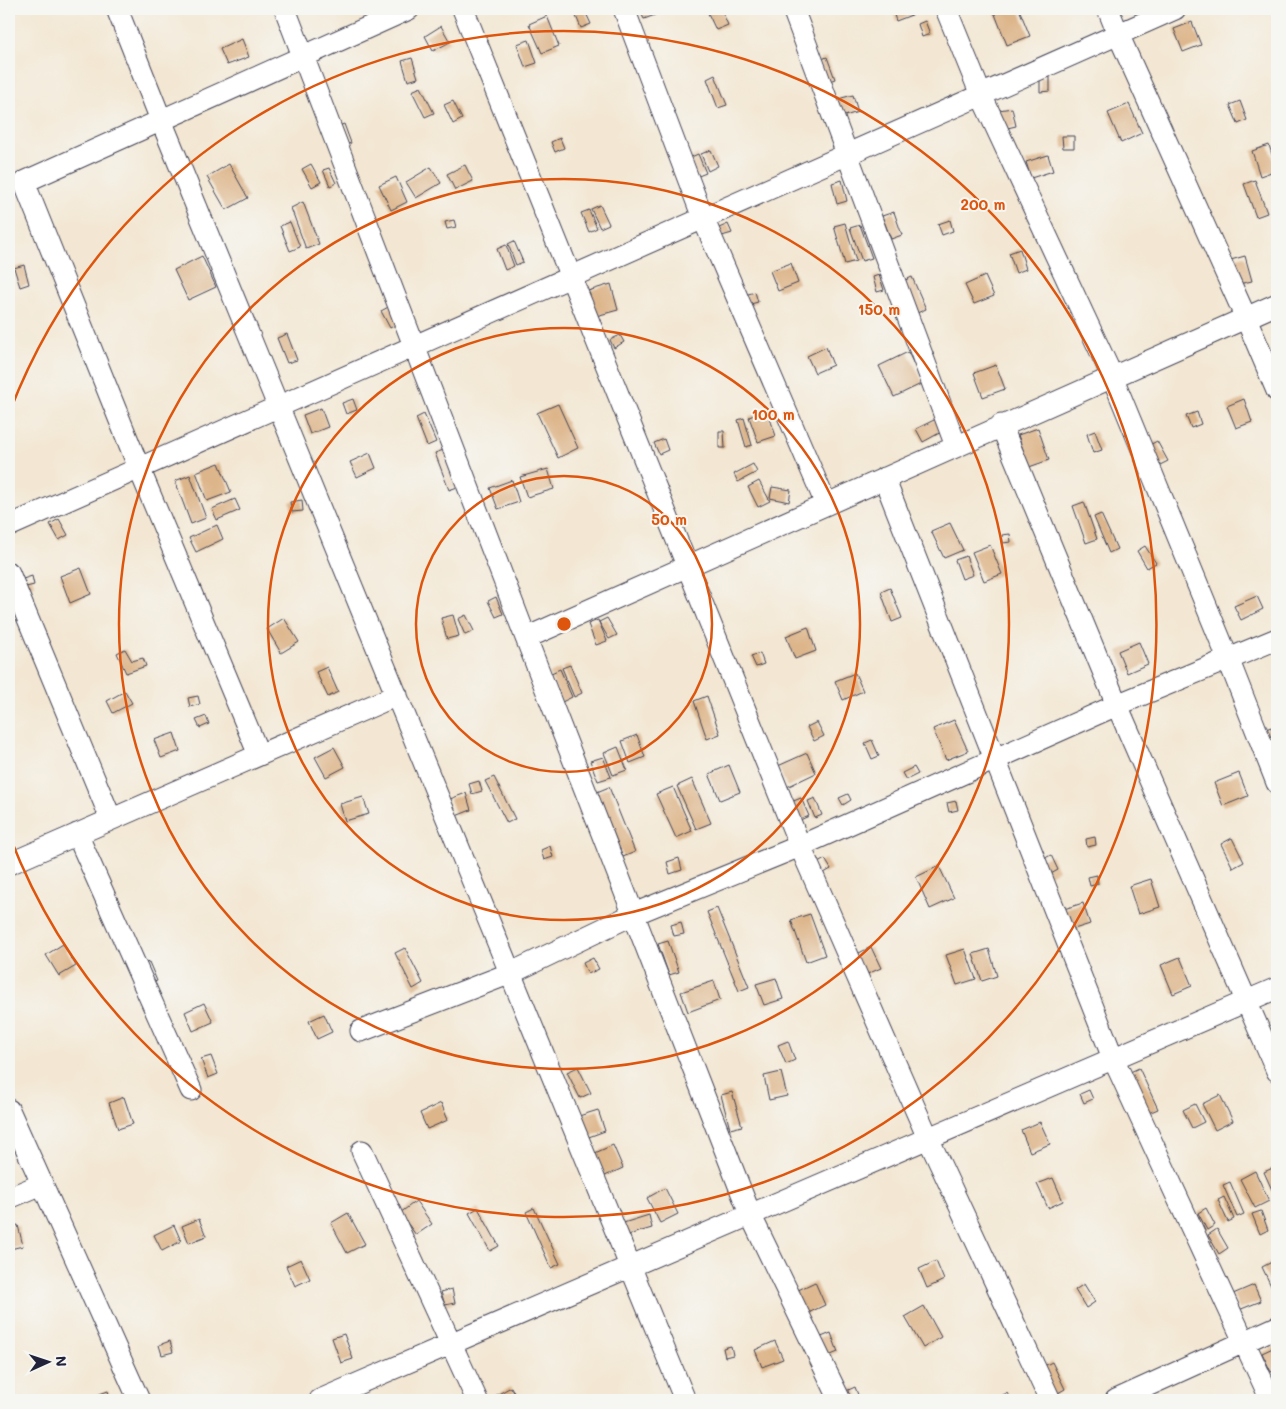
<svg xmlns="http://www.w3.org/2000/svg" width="1286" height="1409" font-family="Mali,sans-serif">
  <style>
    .building { fill: #ddb58a }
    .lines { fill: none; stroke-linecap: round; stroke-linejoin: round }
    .minor-casing { stroke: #414052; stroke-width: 23 }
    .minor { stroke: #fff; stroke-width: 21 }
    .ring { fill: none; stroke: #de560e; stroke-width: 2.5 }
    .centre { fill: #de560e; stroke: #f6f6f2; stroke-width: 2.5 }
    .ring-label { font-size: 15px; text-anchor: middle; font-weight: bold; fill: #de560e; stroke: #f6f6f2; stroke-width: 4; stroke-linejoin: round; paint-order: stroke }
  </style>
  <rect width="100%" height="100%" fill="#f6f6f2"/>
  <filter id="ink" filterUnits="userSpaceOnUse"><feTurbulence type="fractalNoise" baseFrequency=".02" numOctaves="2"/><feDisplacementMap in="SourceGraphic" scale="10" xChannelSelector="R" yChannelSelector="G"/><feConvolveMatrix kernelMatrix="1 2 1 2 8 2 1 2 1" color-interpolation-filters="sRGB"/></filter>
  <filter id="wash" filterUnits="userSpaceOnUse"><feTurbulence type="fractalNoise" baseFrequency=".0096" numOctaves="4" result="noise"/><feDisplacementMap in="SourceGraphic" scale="20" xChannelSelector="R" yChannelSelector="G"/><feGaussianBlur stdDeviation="1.12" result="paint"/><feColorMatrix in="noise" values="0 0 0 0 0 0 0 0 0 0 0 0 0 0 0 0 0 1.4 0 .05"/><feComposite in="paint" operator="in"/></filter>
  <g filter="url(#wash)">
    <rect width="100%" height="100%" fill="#f3e7d3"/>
    <g id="blocks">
      <path class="building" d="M573 9H584L591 24 581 28Z
        M639 9H653L655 15 644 19Z
        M706 9H721L728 25 716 30Z
        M892 9H921L922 11 896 21Z
        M993 9H1019L1030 36 1007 45Z
        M547 16 559 46 542 53 529 24Z
        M925 21 930 34 922 37 918 24Z
        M1192 22 1201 45 1183 52 1174 29Z
        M441 26 450 42 433 51 425 36Z
        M242 39 249 57 227 65 220 49Z
        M529 40 537 63 525 67 517 44Z
        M827 57 835 79 827 82 819 60Z
        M412 58 418 78 408 81 402 61Z
        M715 75 727 105 718 108 707 79Z
        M1050 77V91L1040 92V78Z
        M421 87 434 113 425 117 412 91Z
        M853 95 858 112 838 118 834 100Z
        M453 101 462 119 453 124 444 105Z
        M1240 101 1247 120 1238 124 1230 105Z
        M1129 104 1142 133 1121 143 1108 113Z
        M1012 108 1016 126 1003 129 999 110Z
        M344 124 351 143 342 147 334 128Z
        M1062 136H1074V148H1063Z
        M560 138 564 148 555 152 551 142Z
        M1269 145 1277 170 1260 176 1252 151Z
        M711 150 718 166 708 171 701 154Z
        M698 154 706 173 696 177 689 158Z
        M1048 155 1053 171 1031 178 1026 162Z
        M229 164 248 198 226 210 207 177Z
        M311 164 321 182 312 187 302 169Z
        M465 165 473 181 455 190 447 174Z
        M431 167 441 183 416 198 406 182Z
        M329 168 336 183 330 186 323 170Z
        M396 177 407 202 391 210 379 185Z
        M842 180 847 201 837 204 832 183Z
        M1255 180 1267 213 1256 217 1244 184Z
        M303 202 319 244 306 249 291 208Z
        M600 205 609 224 600 228 591 209Z
        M589 210 597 228 589 232 581 213Z
        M894 212 902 235 891 239 882 216Z
        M454 220 456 227 447 229 445 222Z
        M950 220 953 231 942 235 938 224Z
        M290 222 300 247 290 251 280 226Z
        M845 223 856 261 845 264 834 226Z
        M728 224 732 233 722 236 719 228Z
        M860 225 872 258 862 261 850 228Z
        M514 241 523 262 516 265 508 244Z
        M506 245 514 266 505 270 497 249Z
        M1020 249 1026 269 1016 273 1009 253Z
        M202 256 216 287 188 300 174 270Z
        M1245 256 1252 281 1234 285 1227 261Z
        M791 263 798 283 778 291 770 271Z
        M24 265 29 284 20 287 14 268Z
        M879 275 884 290 877 292 873 277Z
        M985 276 994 296 974 304 965 285Z
        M912 277 926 309 915 314 901 282Z
        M611 284 618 310 596 316 588 291Z
        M755 292 758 302 747 305 745 295Z
        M392 305 401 322 390 328 381 311Z
        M287 334 297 360 287 363 277 338Z
        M620 335 624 342 614 348 610 340Z
        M826 347 833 365 815 373 807 356Z
        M908 352 923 383 894 397 879 366Z
        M996 365 1005 389 983 397 974 373Z
        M353 399 357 410 346 414 342 403Z
        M1244 399 1252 422 1236 428 1227 406Z
        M558 404 578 448 558 458 537 413Z
        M321 408 328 427 310 434 303 415Z
        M767 410 776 436 758 442 749 417Z
        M1197 412 1201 424 1191 428 1186 416Z
        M424 414 436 442 427 446 416 418Z
        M744 418 752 445 746 447 738 420Z
        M936 419 943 431 923 442 916 429Z
        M1038 428 1049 460 1029 467 1018 435Z
        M719 431H724L725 448H719Z
        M1095 431 1102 450 1093 453 1087 434Z
        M664 439 668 450 659 454 654 443Z
        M1157 441 1168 461 1154 468 1144 448Z
        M449 448 463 485 449 490 435 453Z
        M370 453 376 468 357 477 350 462Z
        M219 463 231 492 207 501 196 472Z
        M753 464 757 472 738 482 734 474Z
        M548 469 554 489 527 497 520 477Z
        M190 475 206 518 191 524 175 481Z
        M512 480 519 502 498 509 490 488Z
        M759 481 770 501 758 507 748 487Z
        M772 487 791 490 789 502 770 498Z
        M235 499 240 510 217 520 212 509Z
        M302 500 303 511 292 512 290 502Z
        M1084 502 1097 539 1086 543 1073 506Z
        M1101 514 1117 549 1109 553 1094 517Z
        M59 519 68 535 59 540 50 524Z
        M950 523 963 550 944 558 931 531Z
        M217 525 223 539 196 552 189 538Z
        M1010 534 1011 542 1003 543 1002 535Z
        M990 545 1002 574 984 581 972 552Z
        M1145 546 1156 563 1147 568 1137 551Z
        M966 556 973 575 962 579 955 560Z
        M81 568 91 594 70 603 60 576Z
        M32 576 34 585 26 587 23 579Z
        M890 588 902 618 892 622 881 592Z
        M1257 596 1263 609 1241 620 1234 606Z
        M496 597 503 614 496 617 488 601Z
        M453 615 459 636 447 639 441 618Z
        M466 615 474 631 465 635 458 619Z
        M284 618 299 642 281 653 267 629Z
        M607 618 617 635 609 639 599 622Z
        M598 620 607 641 596 645 588 624Z
        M808 627 816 651 795 659 786 636Z
        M1139 642 1148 664 1127 673 1118 651Z
        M125 649 132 661 143 658 146 666 126 673 117 653Z
        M760 653 764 664 756 667 751 656Z
        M570 665 582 693 574 697 562 668Z
        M327 667 338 692 328 697 316 672Z
        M560 669 572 697 562 702 549 674Z
        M855 673 863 691 843 700 835 681Z
        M125 691 132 703 113 713 107 701Z
        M198 696 200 704 190 707 188 698Z
        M707 696 720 734 707 739 694 701Z
        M206 716 209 724 200 728 196 720Z
        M954 720 968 751 946 760 933 729Z
        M817 722 824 736 814 741 807 727Z
        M1271 727 1277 743V749L1268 753 1259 732Z
        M174 733 180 751 161 758 154 740Z
        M637 735 645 757 630 763 622 741Z
        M872 740 879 756 872 759 865 743Z
        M334 747 345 767 326 777 315 757Z
        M618 747 627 770 613 775 604 753Z
        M807 753 816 773 787 787 778 766Z
        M603 757 611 777 598 781 590 761Z
        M729 765 740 792 720 800 709 774Z
        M914 767 918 774 906 780 902 773Z
        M1239 773 1248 796 1223 806 1214 783Z
        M494 777 515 819 507 823 485 781Z
        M692 779 711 823 696 829 677 786Z
        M479 781 482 791 472 794 469 784Z
        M609 787 635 852 623 857 597 792Z
        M673 787 692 831 676 838 656 794Z
        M466 793 471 810 456 816 450 799Z
        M848 794 851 800 843 805 839 798Z
        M363 797 369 814 345 821 340 804Z
        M801 798 809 816 798 821 791 802Z
        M815 798 822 815 815 818 808 801Z
        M956 801 958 810 949 812 947 803Z
        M1095 837 1096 845 1087 847 1086 839Z
        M1232 838 1244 862 1233 868 1221 844Z
        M550 846 553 857 544 860 541 850Z
        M1051 855 1058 870 1049 875 1041 860Z
        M679 858 682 870 670 874 667 862Z
        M825 859 831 869 824 873 818 863Z
        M939 866 954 898 930 909 916 877Z
        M1097 875 1098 884 1090 886 1088 877Z
        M1151 879 1160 907 1138 914 1129 886Z
        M1083 903 1090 924 1071 930 1064 909Z
        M717 908 749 987 739 991 707 912Z
        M810 914 825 955 806 962 791 920Z
        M681 922 684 934 674 936 671 925Z
        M668 941 679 972 669 975 658 944Z
        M63 944 76 966 59 976 46 955Z
        M871 947 881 968 865 975 855 955Z
        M405 948 423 983 413 989 395 953Z
        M965 949 976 979 957 985 946 955Z
        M989 949 997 976 982 981 973 954Z
        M1180 957 1192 986 1173 994 1161 965Z
        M593 958 599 969 588 974 583 963Z
        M149 962 157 981 149 984 140 965Z
        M776 978 783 999 764 1005 756 984Z
        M714 981 720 1000 688 1012 681 992Z
        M204 1003 213 1022 193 1031 185 1012Z
        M324 1014 332 1032 317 1039 309 1021Z
        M788 1041 795 1060 786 1064 778 1045Z
        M211 1056 218 1074 208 1078 201 1059Z
        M578 1067 591 1093 580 1098 567 1072Z
        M1139 1068 1158 1109 1146 1114 1128 1073Z
        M781 1072 787 1096 769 1100 764 1076Z
        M1089 1090 1093 1099 1084 1103 1080 1094Z
        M732 1092 742 1126 730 1129 721 1095Z
        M1220 1095 1233 1121 1215 1130 1202 1104Z
        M124 1097 133 1124 118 1129 109 1103Z
        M441 1103 448 1120 427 1129 420 1113Z
        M1195 1104 1204 1122 1192 1128 1183 1110Z
        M598 1110 605 1131 586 1138 579 1116Z
        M1040 1122 1050 1144 1030 1152 1021 1130Z
        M613 1145 623 1168 605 1176 595 1153Z
        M1277 1166V1201L1264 1172Z
        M1255 1171 1269 1201 1255 1208 1240 1179Z
        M1053 1178 1063 1201 1048 1208 1037 1184Z
        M1230 1182 1244 1214 1237 1217 1223 1185Z
        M665 1188 678 1214 660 1223 647 1198Z
        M1224 1197 1234 1219 1228 1222 1218 1200Z
        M416 1201 432 1224 416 1235 400 1213Z
        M478 1208 499 1246 490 1251 469 1213Z
        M534 1208 560 1264 551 1268 526 1212Z
        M1206 1208 1215 1225 1207 1230 1198 1213Z
        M1261 1211 1268 1230 1260 1234 1252 1214Z
        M348 1213 365 1244 347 1253 331 1223Z
        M649 1215 652 1228 621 1237 617 1225Z
        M199 1219 206 1236 189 1243 182 1226Z
        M18 1225 23 1246 10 1249 9 1227Z
        M174 1225 181 1241 162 1251 154 1235Z
        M1217 1229 1228 1248 1219 1254 1208 1235Z
        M301 1259 310 1279 295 1286 286 1266Z
        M936 1261 944 1280 927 1288 919 1269Z
        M1272 1262 1277 1273V1286L1272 1288 1262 1267Z
        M815 1282 825 1305 804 1315 794 1292Z
        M1084 1284 1095 1302 1086 1308 1075 1290Z
        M1254 1285 1261 1301 1239 1310 1233 1294Z
        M452 1289 455 1303 445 1305 441 1292Z
        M924 1306 941 1337 923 1348 905 1317Z
        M831 1333 838 1352 826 1357 819 1338Z
        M344 1334 353 1359 341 1363 332 1338Z
        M170 1341 173 1352 162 1355 159 1345Z
        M775 1341 783 1359 762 1367 755 1350Z
        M731 1346 733 1355 725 1357 723 1348Z
        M1277 1346V1370L1271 1372 1262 1353Z
        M1052 1362 1065 1389 1051 1397 1038 1369Z
        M511 1387 518 1400H497L495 1396Z
        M855 1387 860 1400H848L844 1392Z
        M108 1391 111 1400H83Z
        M1007 1393 1011 1400H993Z"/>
    </g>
  </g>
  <g filter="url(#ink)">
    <use href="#blocks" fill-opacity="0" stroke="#414052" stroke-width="1"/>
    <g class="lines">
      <defs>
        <path id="minor" d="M117 9 161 120 685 1400
          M285 9 526 638 750 1214 840 1400
          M463 9 800 846 928 1138 1050 1400
          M624 9 703 218 826 504
          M793 9 956 446
          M946 9 981 95 1112 376 1229 661 1277 783
          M1108 9 1118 34 1246 318 1277 391
          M1001 425 1117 705 1277 1071
          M884 478 1113 1058 1271 1400
          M9 526 1175 9
          M9 573 111 819
          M526 638 1277 304
          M259 755 139 468 24 182 409 9
          M77 834 191 1090
          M9 864 397 695
          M361 1031 511 973 634 914 800 846 1117 705 1277 639
          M9 1110 139 1400
          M362 1151 477 1400
          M9 1198 42 1184
          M320 1400 1277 988
          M1116 1400 1277 1327"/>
      </defs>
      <use href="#minor" class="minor-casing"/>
      <use href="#minor" class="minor"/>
    </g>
  </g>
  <g class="ring">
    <circle cx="564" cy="624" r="148"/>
    <circle cx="564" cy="624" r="296"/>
    <circle cx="564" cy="624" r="445"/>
    <path d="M10 411A593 593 0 1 1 10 837"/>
  </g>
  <circle cx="564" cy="624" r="8" class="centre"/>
  <g class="ring-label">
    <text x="983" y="210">200 m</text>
    <text x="879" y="315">150 m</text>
    <text x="773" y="420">100 m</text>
    <text x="669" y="525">50 m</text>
  </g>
  <rect width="1286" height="1409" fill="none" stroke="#f6f6f2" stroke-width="30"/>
  <g transform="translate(48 1362) rotate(87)" stroke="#f6f6f2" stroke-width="4" paint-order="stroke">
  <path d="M0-4L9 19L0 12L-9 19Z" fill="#22223b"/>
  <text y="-8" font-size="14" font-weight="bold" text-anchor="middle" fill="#22223b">N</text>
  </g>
</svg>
